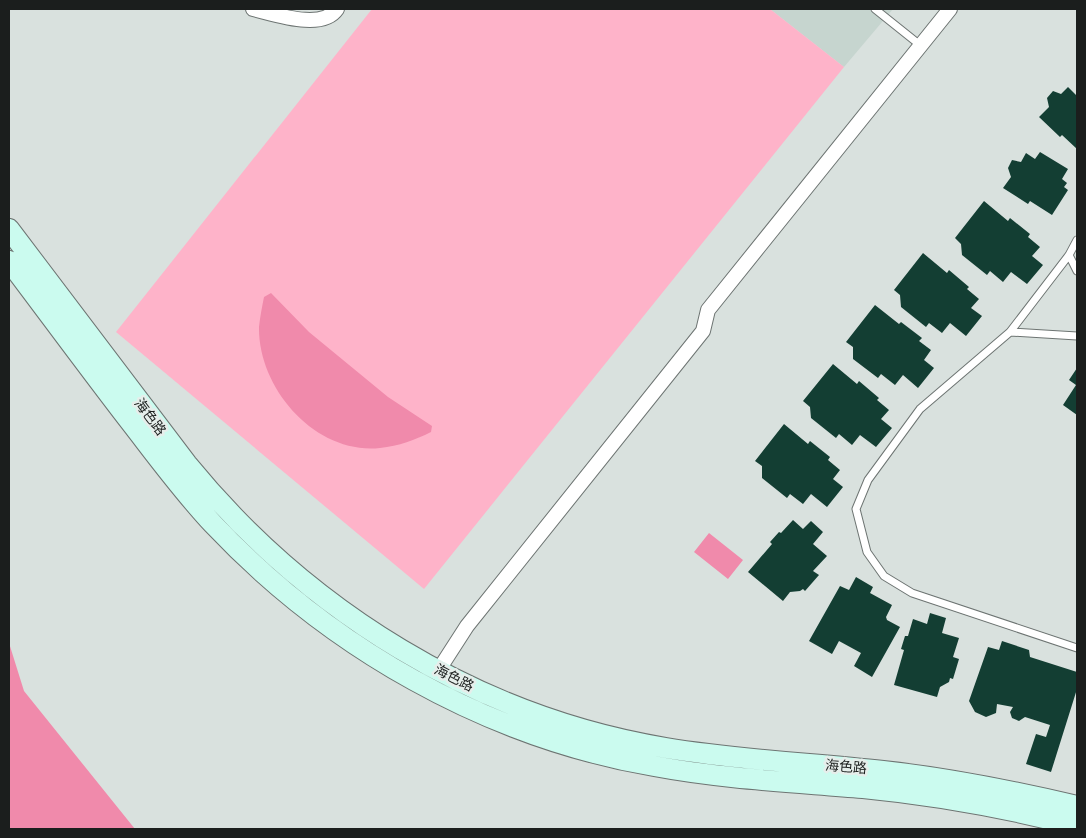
<svg xmlns="http://www.w3.org/2000/svg" width="1086" height="838" font-family="'Sofia Sans Condensed','Noto Sans SC',sans-serif">
  <style>
    .built { fill: #c6d5cf }
    .green { fill: #feb3c9 }
    .water { fill: #f08aab }
    .building { fill: #133e33 }
    .lines { fill: none; stroke-linecap: round; stroke-linejoin: round }
    .lane-casing { stroke: #6d7472; stroke-width: 9 }
    .street-casing { stroke: #6d7472; stroke-width: 16 }
    .secondary-casing { stroke: #6d7472; stroke-width: 22 }
    .lane { stroke: #fff; stroke-width: 7 }
    .street { stroke: #fff; stroke-width: 14 }
    .secondary { stroke: #cbfbef; stroke-width: 20 }
    .labels { text-anchor: middle; dominant-baseline: central; stroke-width: 5; stroke-linejoin: round; paint-order: stroke }
    .street-label { font-size: 14px; fill: #1b1e1d; stroke: #e6eeeb }
  </style>
  <rect width="100%" height="100%" fill="#d9e1de"/>
  <path class="built" d="M770 9H893L844 67Z"/>
  <path class="green" d="M372 9H770L844 67 424 589 116 332Z"/>
  <path class="water" d="M271 293 309 332 388 397 432 426 431 432C415 440 399 446 380 448 316 455 258 389 259 327 260 317 262 307 264 297Z
    M709 533 743 560 728 579 694 552Z
    M9 643 24 691 135 829H9Z"/>
  <path class="building" d="M1068 87 1076 95 1077 94V149L1062 135 1060 137 1039 117 1049 107 1047 98 1053 91 1061 94Z
    M1040 152 1068 169 1062 179 1067 183 1064 187 1068 190 1052 215 1030 201 1028 204 1003 188 1011 177 1008 168 1012 160 1021 162 1026 153 1035 159Z
    M984 201 1008 221 1010 218 1030 234 1028 237 1040 247 1032 256 1043 265 1027 284 1011 272 1003 282 990 271 987 275 962 255 961 244 955 238Z
    M923 253 947 273 949 270 969 287 967 289 979 299 971 308 982 316 966 336 950 323 942 333 929 323 926 327 901 307 900 295 894 290Z
    M875 305 899 324 901 322 922 338 919 341 931 350 924 360 934 368 918 388 903 375 895 385 881 374 878 378 853 359V347L846 342Z
    M833 364 857 384 859 381 879 398 877 400 889 410 881 419 892 428 876 447 860 435 852 445 839 434 836 438 811 418 810 407 803 401Z
    M1077 368V415L1063 405 1076 385 1069 380Z
    M784 424 808 444 810 441 830 457 828 460 840 470 833 479 843 487 827 507 811 494 803 504 790 494 787 498 762 478V466L755 461Z
    M793 520 803 529 811 521 823 532 813 544 827 556 813 571 819 575 805 591 803 589 800 591 790 592 783 601 748 572 772 544 770 542 779 532 781 533Z
    M856 577 873 587 870 593 892 605 886 617 887 620 900 627 872 677 854 666 861 653 839 641 832 654 809 641 840 586 849 590Z
    M930 613 946 618 942 633 959 638 953 657 959 659 953 679 950 678 949 682 940 687 937 697 894 685 904 650 901 649 905 636H908L913 619 927 624Z
    M1002 641 1029 650 1030 657 1077 672V689L1051 772 1026 764 1036 734 1046 737 1050 725 1025 717 1019 721 1012 718 1010 712 1013 707 997 704 996 713 986 717 975 712 969 701 988 647 999 650Z"/>
  <g class="lines">
    <defs>
      <path id="lane" d="M875 9 920 45
        M1077 240 1069 255 1010 332 920 409 868 480 856 509 867 552 884 576 912 593 1077 648
        M1069 255 1077 271
        M1010 332 1077 336"/>
      <path id="street" d="M253 9C275 14 322 31 337 9
        M438 671 467 626 703 331 708 310 950 9"/>
      <path id="secondary" d="M9 229 187 464C307 611 478 717 666 748 738 760 810 763 883 771 948 778 1013 791 1077 806
        M9 261C49 314 88 367 128 419 156 455 182 491 213 524 329 647 486 737 654 766 723 779 793 782 863 788 935 795 1007 808 1077 826"/>
    </defs>
    <use href="#lane" class="lane-casing"/>
    <use href="#street" class="street-casing"/>
    <use href="#secondary" class="secondary-casing"/>
    <use href="#lane" class="lane"/>
    <use href="#street" class="street"/>
    <use href="#secondary" class="secondary"/>
  </g>
  <g class="labels">
    <g class="street-label">
      <text transform="translate(150 417) rotate(53)">海色路</text>
      <text transform="translate(454 678) rotate(27)">海色路</text>
      <text transform="translate(846 767) rotate(5)">海色路</text>
    </g>
  </g>
  <rect width="1086" height="838" fill="none" stroke="#1b1e1d" stroke-width="20"/>
</svg>
